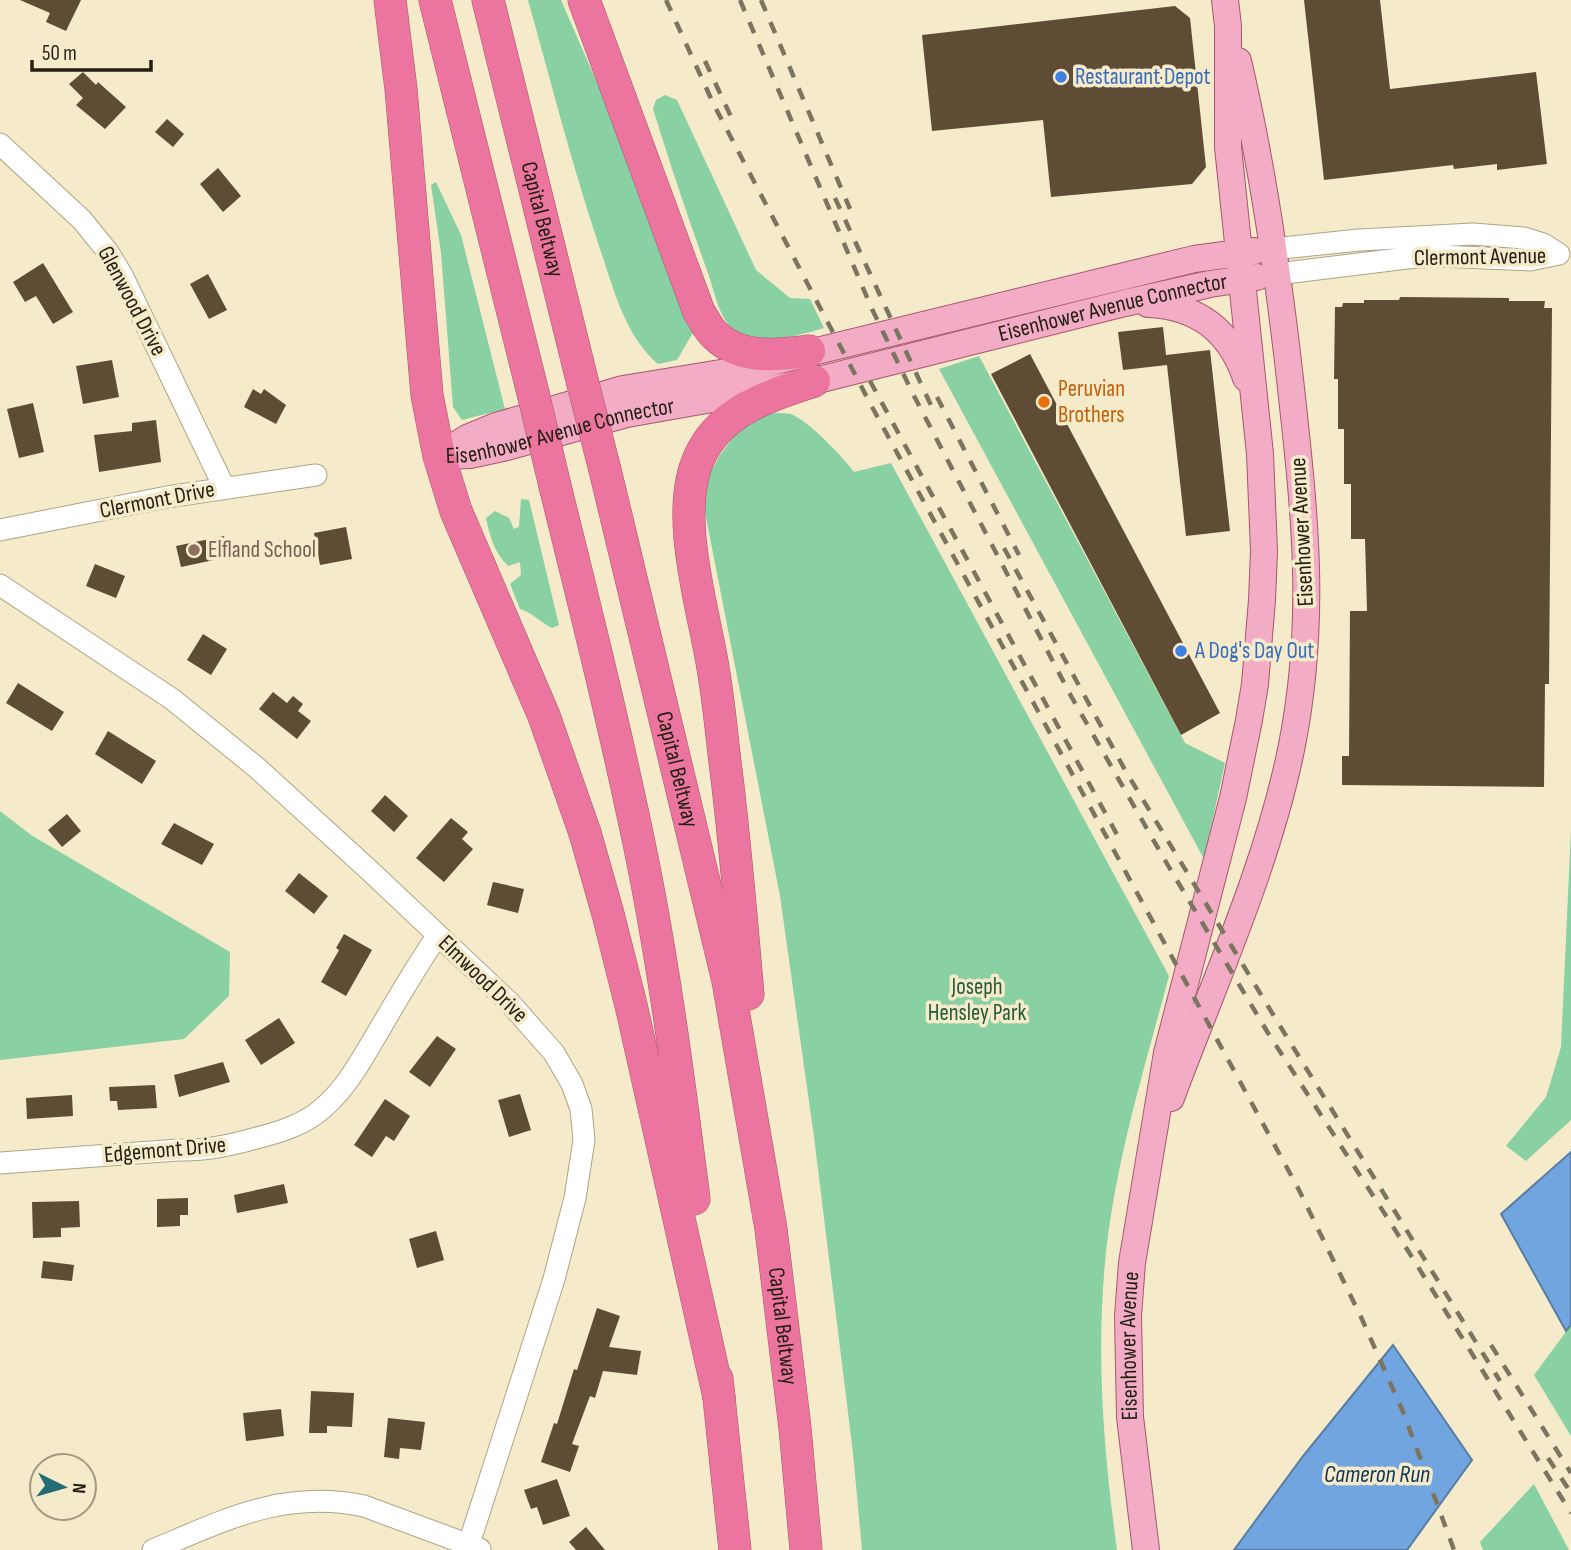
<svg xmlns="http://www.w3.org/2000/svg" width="1571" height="1550" font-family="'Sofia Sans Condensed',sans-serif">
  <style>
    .green { fill: #89d0a2 }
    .water { fill: #71a5e0; stroke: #597ca2; stroke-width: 2 }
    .building { fill: #5f4c35 }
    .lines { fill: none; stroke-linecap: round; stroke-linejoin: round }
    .minor-casing { stroke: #ada485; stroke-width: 23 }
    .major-casing { stroke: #a5576d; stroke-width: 28 }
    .highway-casing { stroke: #a5576d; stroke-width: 33 }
    .minor { stroke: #fff; stroke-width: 21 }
    .major { stroke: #f3acc5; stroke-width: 26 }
    .highway { stroke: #eb759e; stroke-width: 32 }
    .rail { stroke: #7b7560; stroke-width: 4.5; stroke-dasharray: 12 12; stroke-linecap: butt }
    .highway-bridge-casing { stroke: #a5576d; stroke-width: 33; stroke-linecap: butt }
    .highway-bridge { stroke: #eb759e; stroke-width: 32 }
    .shop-dot { fill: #3f7fe0; stroke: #f5ebca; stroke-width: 2.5 }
    .food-dot { fill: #e8710a; stroke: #f5ebca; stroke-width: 2.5 }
    .education-dot { fill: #8d6e63; stroke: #f5ebca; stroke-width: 2.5 }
    .labels { text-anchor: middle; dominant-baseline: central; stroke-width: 7; stroke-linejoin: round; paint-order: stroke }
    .shop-label { font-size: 23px; fill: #366cbe; stroke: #f5ebca; text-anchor: start }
    .street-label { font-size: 23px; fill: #221e12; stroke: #f5ebca }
    .food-label { font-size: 23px; fill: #c56008; stroke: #f5ebca; text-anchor: start }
    .education-label { font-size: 23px; fill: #785e54; stroke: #f5ebca; text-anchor: start }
    .park-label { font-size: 23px; fill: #235a3a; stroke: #f5ebca }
    .water-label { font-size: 24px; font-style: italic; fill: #0e3359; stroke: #f5ebca }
  </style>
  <rect width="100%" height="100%" fill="#f5ebca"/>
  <path class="green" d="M528 0H561L604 99 694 331 677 360 658 364C624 335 613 286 599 246 572 165 551 82 528 0Z
    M665 95 677 100 756 270 790 298 810 299 824 328C798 336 753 349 731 327 718 314 714 290 708 273 688 218 670 164 653 109L656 100Z
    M436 182 461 235 505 409 462 420 453 407 441 253 431 185Z
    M979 356 1185 743 1225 763 1204 859 939 369Z
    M774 413C779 413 787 413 791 414 809 421 843 457 854 472L891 463 1169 976C1144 1070 1114 1166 1105 1263 1096 1359 1104 1455 1117 1550H862L853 1453 814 1137 780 896 704 507 708 477 720 455 737 432 754 418Z
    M521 499 529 500 559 625 552 628C540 622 533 613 520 609L510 584 521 575 520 562 508 566C494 552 490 537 486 518L495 511 509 518 514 529 519 527Z
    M0 811 31 835 230 952 229 996 184 1039 0 1060Z
    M1571 829V1120L1526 1161 1506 1146 1546 1097 1561 1047Z
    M1571 1325V1436L1534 1375Z
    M1534 1484 1569 1550H1483L1480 1542Z"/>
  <path class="water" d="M1571 1152V1325L1566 1331 1501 1214Z
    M1393 1345 1472 1460 1407 1550H1234L1303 1456Z"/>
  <path class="building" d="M20 0H81L66 31 46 22 50 13Z
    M1304 0H1380L1390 89 1536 72 1547 164 1497 170V164L1454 169 1453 165 1324 180Z
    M1175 6 1190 18 1206 167 1192 184 1051 197 1043 120 932 131 922 35Z
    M83 72 96 85 98 82 126 107 105 129 76 105 83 98 69 84Z
    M167 119 184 134 173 147 155 132Z
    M218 168 241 196 223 212 200 184Z
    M43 263 73 312 53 324 36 296 25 302 13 282Z
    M208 274 227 310 209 319 190 284Z
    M1400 297 1509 298V301H1545L1544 308H1552L1549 684H1545L1544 787 1342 785V756H1349L1350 611H1367L1365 539H1351V484H1344V429H1338V379H1334L1335 307H1342L1343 303H1364V300H1399Z
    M1163 327 1166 355 1210 350 1230 531 1186 536 1167 365 1123 370 1118 332Z
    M1030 354 1220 713 1181 735 991 374Z
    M112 360 119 397 83 404 76 366Z
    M253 389 261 394 264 389 286 405 276 424 244 407Z
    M33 403 44 452 19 458 7 409Z
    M156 420 161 462 99 472 94 435 132 431V423Z
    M346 527 352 559 320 565 314 533Z
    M224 536 228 557 181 567 176 546Z
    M95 564 125 576 116 598 86 586Z
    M203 634 227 649 211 675 187 660Z
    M18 683 64 712 52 731 6 703Z
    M273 692 287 703 293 696 303 704 298 711 311 721 297 739 259 709Z
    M108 731 156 761 142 784 95 754Z
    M385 795 408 816 394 832 371 811Z
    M67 814 81 831 62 847 48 830Z
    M451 818 468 832 462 839 473 849 444 882 416 858Z
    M174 823 214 844 202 865 161 844Z
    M299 873 328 896 314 914 285 891Z
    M493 882 524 889 518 913 487 905Z
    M344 934 372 950 346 996 321 982 339 950 336 948Z
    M279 1018 295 1043 261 1065 245 1040Z
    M437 1036 456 1049 430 1087 409 1072Z
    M223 1062 230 1082 179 1097 174 1075Z
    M155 1085 157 1108 118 1110 117 1101H110L109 1087Z
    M520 1094 531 1130 509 1137 498 1100Z
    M72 1095 73 1116 27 1119 26 1098Z
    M385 1099 410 1116 394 1141 386 1136 372 1157 354 1145Z
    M284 1184 288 1203 237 1213 234 1195Z
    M188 1198V1215H180V1226L157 1227V1199Z
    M79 1201 80 1227 61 1228V1237L33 1238 32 1202Z
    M436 1231 444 1260 417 1268 409 1239Z
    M43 1261 74 1265 72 1281 41 1278Z
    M597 1308 620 1316 609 1347 641 1351 637 1375 603 1371 595 1398 590 1396 572 1444 579 1446 570 1472 541 1462 554 1423 557 1424 574 1369 577 1370Z
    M311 1391 354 1393 352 1427 327 1426V1433H309Z
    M281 1409 284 1436 246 1441 243 1413Z
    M388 1418 425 1422 421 1450 400 1448 399 1459 384 1457Z
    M557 1479 570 1516 543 1525 537 1507 531 1509 524 1490Z
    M586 1527 605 1550H576L569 1542Z"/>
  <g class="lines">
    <defs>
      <path id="minor" d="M0 144 82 220 108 252 122 275 224 487
        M1273 249 1359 240 1473 234 1524 238 1543 244 1559 254
        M1277 274 1407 258 1437 256 1530 260 1559 254
        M0 530 167 497 316 475
        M0 585 172 699 256 767 369 870 509 1002 554 1053 572 1084 581 1109 584 1140 575 1198 554 1279 467 1550
        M0 1163 178 1150C203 1151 228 1146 253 1139 276 1133 298 1127 317 1113 346 1091 363 1057 381 1027 399 996 417 965 438 935
        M153 1550C225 1520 284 1489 364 1506L480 1549"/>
      <g id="major">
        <path d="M1148 304C1198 306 1230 331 1246 378"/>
        <path d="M439 456 467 438 496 426 623 389 739 370 1194 259 1254 251"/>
        <path id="s1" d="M444 456 470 455 507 447 627 414 814 381 1125 303 1210 284 1257 277"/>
        <path d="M1171 1098C1213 985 1267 867 1291 750 1317 622 1305 516 1291 388 1279 279 1263 168 1238 61"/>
        <path id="s2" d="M1146 1550 1130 1417 1128 1316 1132 1263 1167 1053 1233 798 1249 720 1255 684 1262 600 1264 551 1260 454 1228 147V26L1225 0"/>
      </g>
      <g id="highway">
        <path d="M390 0 401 89 427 395 439 456 456 511 544 716 585 833 608 914 631 1005 719 1397"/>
        <path d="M435 0 533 393"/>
        <path id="s3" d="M488 0 582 380"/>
        <path d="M584 0 699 312C704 319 708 329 715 335 740 360 776 355 809 351"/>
        <path id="s4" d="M605 470 728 981 771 1229 795 1428 806 1550"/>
        <path d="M555 486C585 607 615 727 640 848 664 964 679 1082 694 1199"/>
        <path d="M748 994C741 917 735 839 725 762 721 728 718 695 712 662 702 604 674 513 699 458 720 410 769 396 814 381"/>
        <path d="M717 1379 735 1550"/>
      </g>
    </defs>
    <use href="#minor" class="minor-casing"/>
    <use href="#major" class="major-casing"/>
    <use href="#highway" class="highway-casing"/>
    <use href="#minor" class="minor"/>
    <use href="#major" class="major"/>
    <use href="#highway" class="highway"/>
    <path class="rail" d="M666 0 714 105 871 405 1298 1188 1361 1317 1404 1414 1454 1550
      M740 0 872 309 913 394 1071 696 1166 862 1268 1033 1392 1225 1571 1513
      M761 0 850 209
      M705 61 733 121
      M835 198 935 414
      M870 381 1121 842
      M937 397 1019 555
      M1004 548 1125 770 1280 1026 1500 1381
      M1491 1345 1571 1473
      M1548 1458 1571 1493"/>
    <defs>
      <path id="highway-bridge" d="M582 380 605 470
        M533 393 555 486"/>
    </defs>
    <use href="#highway-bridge" class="highway-bridge-casing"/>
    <use href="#highway-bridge" class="highway-bridge"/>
  </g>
  <g class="shop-dot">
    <circle cx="1061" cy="77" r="7"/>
    <circle cx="1181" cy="651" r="7"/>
  </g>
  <circle class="food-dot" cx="1044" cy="402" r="7"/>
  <circle class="education-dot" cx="194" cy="550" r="7"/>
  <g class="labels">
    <g class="shop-label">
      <text x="1075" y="77">Restaurant Depot</text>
      <text x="1195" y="651">A Dog's Day Out</text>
    </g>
    <g class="street-label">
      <text stroke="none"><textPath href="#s3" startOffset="226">Capital Beltway</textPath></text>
      <text transform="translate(1480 257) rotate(-1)">Clermont Avenue</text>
      <text transform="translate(132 301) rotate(62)">Glenwood Drive</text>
      <text stroke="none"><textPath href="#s1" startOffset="686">Eisenhower Avenue Connector</textPath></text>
      <text stroke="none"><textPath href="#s1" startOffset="119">Eisenhower Avenue Connector</textPath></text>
      <text transform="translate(157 500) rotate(-11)">Clermont Drive</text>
      <text transform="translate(1302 532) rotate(-93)">Eisenhower Avenue</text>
      <text stroke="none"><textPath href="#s4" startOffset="308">Capital Beltway</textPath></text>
      <text transform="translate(483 979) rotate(44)">Elmwood Drive</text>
      <text transform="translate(165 1150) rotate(-5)">Edgemont Drive</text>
      <text stroke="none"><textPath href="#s4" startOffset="875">Capital Beltway</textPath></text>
      <text stroke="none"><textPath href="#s2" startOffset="205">Eisenhower Avenue</textPath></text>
    </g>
    <g class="food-label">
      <text x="1058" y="389">Peruvian<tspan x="1058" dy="26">Brothers</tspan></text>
    </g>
    <g class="education-label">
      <text x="208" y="550">Elfland School</text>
    </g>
    <g class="park-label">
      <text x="977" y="987">Joseph<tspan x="977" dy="26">Hensley Park</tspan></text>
    </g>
    <g class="water-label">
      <text x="1377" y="1474">Cameron Run</text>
    </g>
  </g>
  <g transform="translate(63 1487) rotate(95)"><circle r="33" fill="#f5ebca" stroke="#a19980" stroke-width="2"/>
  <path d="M0-5L12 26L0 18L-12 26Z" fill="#216c75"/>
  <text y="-10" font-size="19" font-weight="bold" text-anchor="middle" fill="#221e12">N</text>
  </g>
  <path d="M32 60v10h119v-10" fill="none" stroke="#221e12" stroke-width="3.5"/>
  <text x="42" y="60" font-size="21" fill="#221e12" stroke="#f5ebca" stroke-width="5" paint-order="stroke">50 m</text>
</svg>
